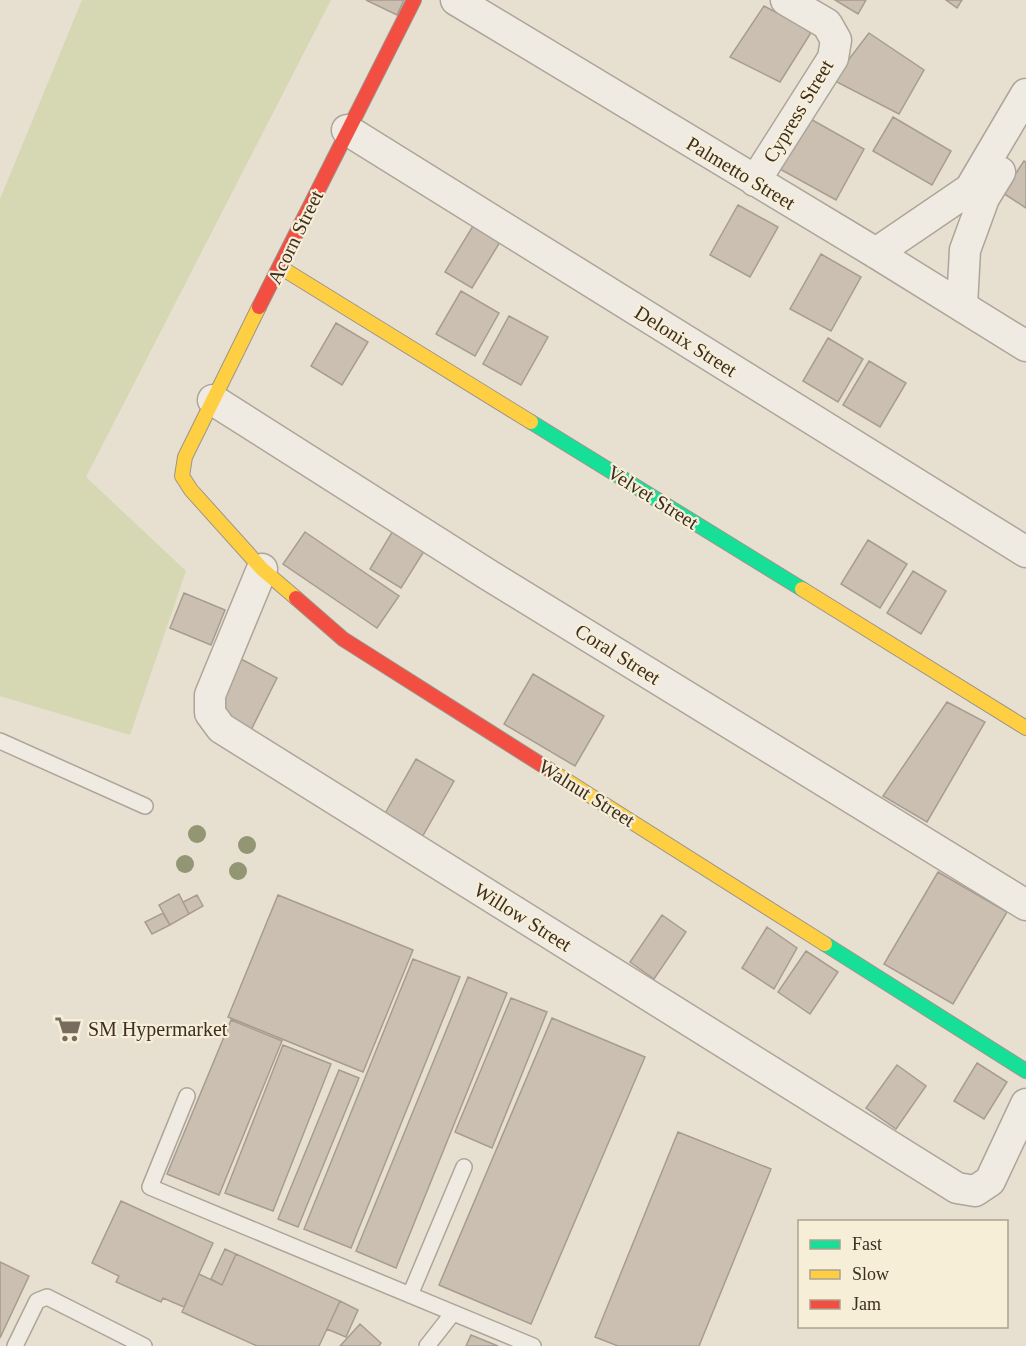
<svg xmlns="http://www.w3.org/2000/svg" width="1026" height="1346" font-family="Georgia,serif">
  <style>
    .green { fill: #d6d7b3 }
    .building { fill: #cbbfb2; stroke: #a89c90; stroke-width: 1.5 }
    .lines { fill: none; stroke-linecap: round; stroke-linejoin: round }
    .lane-casing { stroke: #ada599; stroke-width: 18 }
    .street-casing { stroke: #ada599; stroke-width: 33 }
    .fast-casing { stroke: #9c958a; stroke-width: 16 }
    .slow-casing { stroke: #9c958a; stroke-width: 16 }
    .jam-casing { stroke: #9c958a; stroke-width: 16 }
    .lane { stroke: #efebe3; stroke-width: 15 }
    .street { stroke: #efebe3; stroke-width: 30 }
    .fast { stroke: #16e098; stroke-width: 14 }
    .slow { stroke: #ffcf43; stroke-width: 14 }
    .jam { stroke: #f24e42; stroke-width: 14 }
    .tree { fill: #929673 }
    .labels { text-anchor: middle; dominant-baseline: central; stroke-width: 4.5; stroke-linejoin: round; paint-order: stroke }
    .street-label { font-size: 20px; fill: #3d2e20; stroke: #f7eed8 }
    .poi-label { font-size: 20px; fill: #3d2e20; stroke: #f7eed8; text-anchor: start }
  </style>
  <rect width="100%" height="100%" fill="#e7e0d1"/>
  <path class="green" d="M82 0H331L86 477 186 571 130 735 0 696V199Z"/>
  <path class="building" d="M366 0H404L397 15Z
    M835 0H866L858 14Z
    M946 0H962L957 8Z
    M764 6 812 31 780 82 730 57Z
    M869 33 924 70 899 114 833 80Z
    M807 117 864 149 836 200 778 168Z
    M893 117 951 151 932 185 873 151Z
    M1024 161 1026 162V208L1003 193Z
    M738 205 778 227 750 277 710 255Z
    M473 226 500 242 472 288 445 272Z
    M821 254 861 277 831 331 790 309Z
    M461 291 499 313 475 356 436 334Z
    M509 316 548 337 521 385 483 364Z
    M336 323 368 342 342 385 311 366Z
    M828 338 863 359 838 402 803 381Z
    M869 361 906 383 880 427 843 405Z
    M394 529 426 548 401 588 370 569Z
    M305 532 399 596 377 628 283 564Z
    M868 540 907 564 880 608 841 584Z
    M913 571 946 591 921 634 887 613Z
    M184 593 225 610 211 645 170 628Z
    M241 659 277 678 250 732 213 713Z
    M533 674 604 716 575 766 504 724Z
    M947 702 985 722 927 822 883 796Z
    M416 759 454 781 421 839 383 817Z
    M938 872 1007 912 953 1004 884 964Z
    M179 894 189 914 170 925 159 905Z
    M197 895 203 906 189 914 183 902Z
    M278 895 413 950 363 1072 228 1017Z
    M163 913 170 925 152 934 145 922Z
    M662 915 686 932 654 979 630 962Z
    M767 927 797 948 774 989 742 968Z
    M806 951 838 972 810 1014 778 992Z
    M413 959 460 977 351 1248 304 1229Z
    M468 977 507 993 396 1268 356 1251Z
    M511 998 547 1012 492 1148 455 1132Z
    M552 1018 645 1057 531 1324 439 1285Z
    M231 1020 282 1041 219 1195 167 1174Z
    M283 1045 331 1064 273 1211 225 1193Z
    M977 1063 1007 1082 984 1119 954 1101Z
    M897 1065 926 1086 896 1129 866 1108Z
    M339 1070 359 1078 298 1227 278 1219Z
    M678 1132 771 1169 699 1346H618L595 1337Z
    M121 1201 213 1243 184 1307 163 1298 161 1302 116 1282 119 1276 92 1263Z
    M225 1249 236 1254 222 1285 211 1279Z
    M236 1254 340 1301 319 1346H257L182 1312 199 1274 222 1285Z
    M0 1262 29 1276 0 1338Z
    M340 1301 358 1310 346 1337 327 1329Z
    M360 1324 381 1343 379 1346H340Z
    M471 1335 498 1346H466Z"/>
  <g class="lines">
    <defs>
      <path id="lane" d="M0 741 145 806
        M187 1096 150 1187 533 1346
        M410 1295 464 1167
        M15 1346 37 1301 47 1297 144 1346
        M427 1346 453 1313"/>
      <path id="street" d="M456 0 876 253 1026 346
        M347 130 1026 552
        M755 181 833 58 836 40 827 24 786 0
        M876 253 970 189 1026 94
        M962 305 965 250 984 198 1000 172
        M213 400 487 574 1026 905
        M262 569 210 695V713L221 728 957 1188 975 1191 990 1181 1026 1104"/>
      <path id="fast" d="M531 422 802 589
        M825 944 1026 1071"/>
      <path id="slow" d="M280 267 531 422
        M259 307 185 457 182 476 191 490 262 569 296 598
        M802 589 1026 728
        M553 772 825 944"/>
      <path id="jam" d="M259 307 414 0
        M296 598 343 639 553 772"/>
    </defs>
    <use href="#lane" class="lane-casing"/>
    <use href="#street" class="street-casing"/>
    <use href="#fast" class="fast-casing"/>
    <use href="#slow" class="slow-casing"/>
    <use href="#jam" class="jam-casing"/>
    <use href="#lane" class="lane"/>
    <use href="#street" class="street"/>
    <use href="#fast" class="fast"/>
    <use href="#slow" class="slow"/>
    <use href="#jam" class="jam"/>
  </g>
  <g class="tree">
    <circle cx="197" cy="834" r="9"/>
    <circle cx="247" cy="845" r="9"/>
    <circle cx="185" cy="864" r="9"/>
    <circle cx="238" cy="871" r="9"/>
  </g>
  <defs>
    <symbol id="supermarket-bare" viewBox="-9 -9 18 18"><path d="M-6-5.5h2.5l.6 2H6L4.5 2H-2.5L-4.4-4H-6ZM-1.5 3.2a1.3 1.3 0 1 0 .1 0ZM3 3.2a1.3 1.3 0 1 0 .1 0Z" fill="#786c5e" stroke="#f7eed8" stroke-width="2.5" paint-order="stroke"/></symbol>
  </defs>
  <g fill-rule="evenodd">
    <use href="#supermarket-bare" x="49" y="1010" width="38" height="38"/>
  </g>
  <g class="labels">
    <g class="street-label">
      <text transform="translate(798 111) rotate(-59)">Cypress Street</text>
      <text transform="translate(741 173) rotate(31)">Palmetto Street</text>
      <text transform="translate(295 237) rotate(-64)">Acorn Street</text>
      <text transform="translate(686 341) rotate(32)">Delonix Street</text>
      <text transform="translate(653 497) rotate(32)">Velvet Street</text>
      <text transform="translate(618 654) rotate(32)">Coral Street</text>
      <text transform="translate(587 793) rotate(32)">Walnut Street</text>
      <text transform="translate(523 917) rotate(32)">Willow Street</text>
    </g>
    <g class="poi-label">
      <text x="88" y="1029">SM Hypermarket</text>
    </g>
  </g>
  <rect x="798" y="1220" width="210" height="108" fill="#f7eed8" stroke="#ada18e" stroke-width="1.5"/>
  <rect x="810" y="1240" width="30" height="9" fill="#16e098" stroke="#ada18e" stroke-width="1.5"/>
  <text x="852" y="1250" font-size="18" fill="#3d2e20">Fast</text>
  <rect x="810" y="1270" width="30" height="9" fill="#ffcf43" stroke="#ada18e" stroke-width="1.5"/>
  <text x="852" y="1280" font-size="18" fill="#3d2e20">Slow</text>
  <rect x="810" y="1300" width="30" height="9" fill="#f24e42" stroke="#ada18e" stroke-width="1.5"/>
  <text x="852" y="1310" font-size="18" fill="#3d2e20">Jam</text>
</svg>
